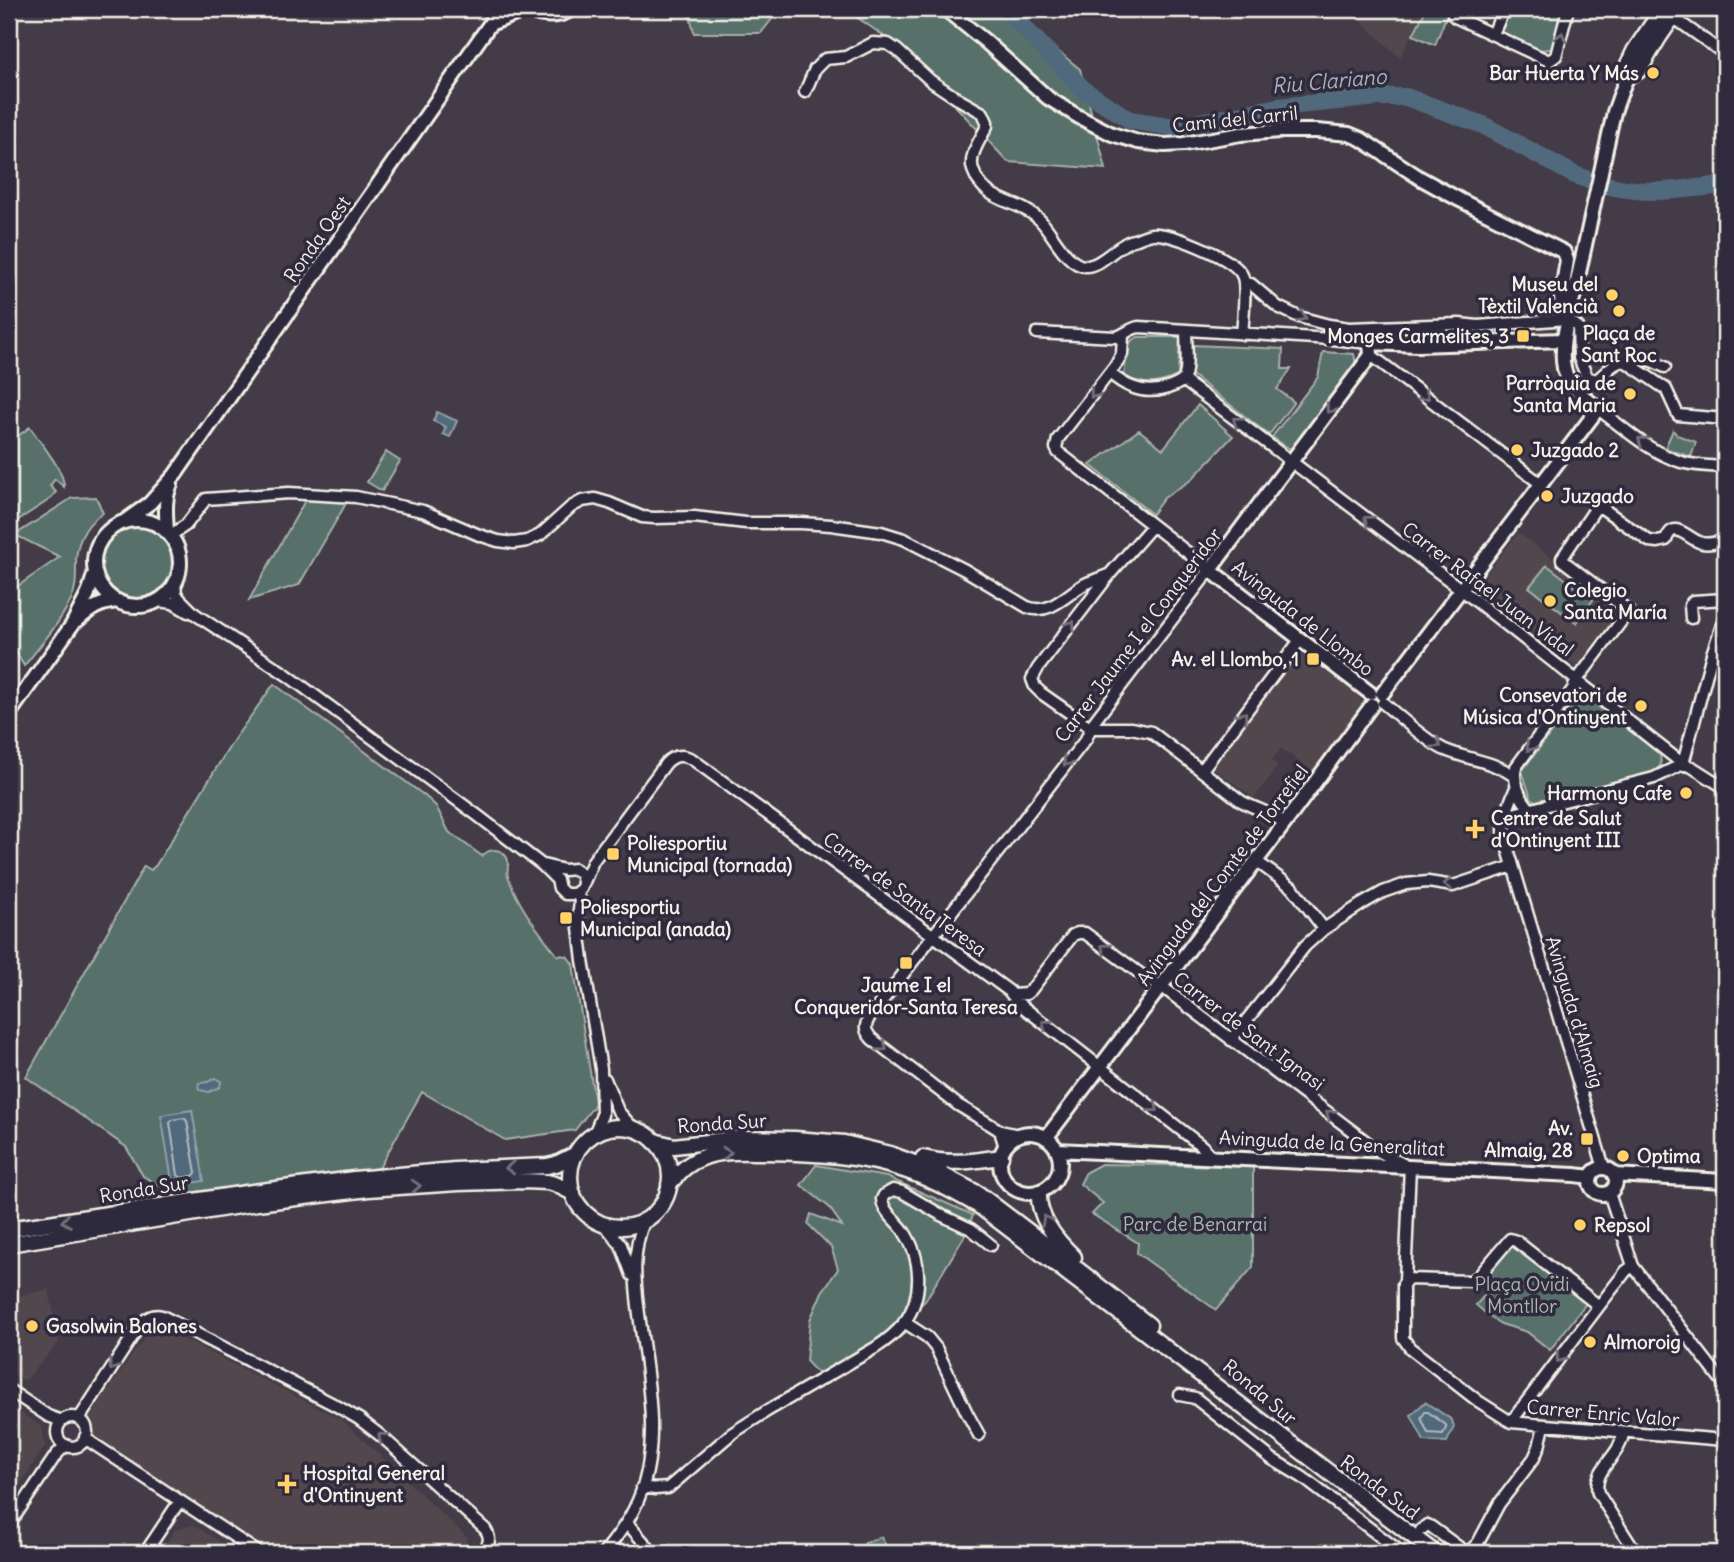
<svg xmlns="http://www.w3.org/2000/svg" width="1734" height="1562" font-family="Delius,sans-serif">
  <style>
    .built { fill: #51474e }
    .green { fill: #59706b; stroke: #a6b0aa; stroke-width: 2 }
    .water { fill: #51697b; stroke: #929fa7; stroke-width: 2 }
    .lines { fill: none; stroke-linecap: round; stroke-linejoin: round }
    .shore { stroke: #b3bbbc; stroke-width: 2 }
    .river { stroke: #51697b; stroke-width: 18 }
    .street-casing { stroke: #f4f1e8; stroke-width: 15 }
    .secondary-casing { stroke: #f4f1e8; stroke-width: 18 }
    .primary-casing { stroke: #f4f1e8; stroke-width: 19 }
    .street { stroke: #2f2a3d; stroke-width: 10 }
    .secondary { stroke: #2f2a3d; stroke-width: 12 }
    .primary { stroke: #2f2a3d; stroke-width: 14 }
    .oneway { stroke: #747079 }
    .poi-dot { fill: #ffd166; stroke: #2f2a3d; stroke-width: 2.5 }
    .labels { text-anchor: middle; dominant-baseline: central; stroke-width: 7; stroke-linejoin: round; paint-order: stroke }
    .poi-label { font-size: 19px; font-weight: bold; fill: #f4f1e8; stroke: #2f2a3d; text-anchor: start }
    .street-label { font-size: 19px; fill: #f4f1e8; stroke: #2f2a3d }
    .park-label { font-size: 19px; fill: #aeb7b0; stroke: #2f2a3d }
    .water-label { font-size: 21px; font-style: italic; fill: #abb4b7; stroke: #2f2a3d }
  </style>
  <rect width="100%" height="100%" fill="#433b47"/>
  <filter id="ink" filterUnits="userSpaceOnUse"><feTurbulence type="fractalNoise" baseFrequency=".0143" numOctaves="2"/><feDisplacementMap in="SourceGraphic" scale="14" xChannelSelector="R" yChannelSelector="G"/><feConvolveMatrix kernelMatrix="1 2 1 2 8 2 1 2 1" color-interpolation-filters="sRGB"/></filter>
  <g filter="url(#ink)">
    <path class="built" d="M1348 9H1424L1400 58Z
      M1518 533 1622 610 1581 664 1574 665 1476 590V587Z
      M1304 654 1360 697 1362 705 1312 771 1281 748 1272 760 1278 766 1254 798 1212 767 1298 655Z
      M49 1289 59 1342 25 1381 9 1372V1309L22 1295Z
      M154 1324 342 1420 469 1539 457 1553H271L81 1429Z
      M9 1405 42 1427 45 1446 9 1502Z
      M194 1525 229 1548 237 1553H159L175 1530Z"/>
    <path class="green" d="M704 9H780L761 33H694L689 12Z
      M845 9H1006L1080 69 1106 169 1008 162 901 48Z
      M1426 9H1449L1435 45 1413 35Z
      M1511 9H1563L1555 44 1552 49 1538 50 1501 32Z
      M1138 337H1180L1178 375 1177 376C1159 385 1141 387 1124 375 1124 372 1129 345 1131 341Z
      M1193 345 1283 349 1282 369H1291L1277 389 1294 402 1269 435 1192 375Z
      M1323 352 1354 354 1356 365 1292 449H1290L1272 437 1318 377Z
      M1198 405 1233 436 1191 480 1164 498 1152 514 1090 465 1139 430 1163 449Z
      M30 427C39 441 65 471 64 487L55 479 50 486 56 492 49 500 9 526V443Z
      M1673 430 1677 435 1696 442 1691 457 1665 448Z
      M386 452 400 461 382 491 367 482Z
      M96 497 103 513C83 525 75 546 76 568 76 579 76 590 71 600 59 624 41 645 24 666L9 640V592L60 557 15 535 72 498Z
      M307 497 348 500 299 585 249 600Z
      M101 562a36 36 0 1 1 72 0a36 36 0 1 1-72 0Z
      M1547 565 1593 600 1576 623 1529 587Z
      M274 684 425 796 436 806 449 832 482 856C489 849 499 847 506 856 511 862 506 869 508 876 518 906 538 930 557 955L567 956 573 964 595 1103 593 1107 575 1130 505 1140 422 1092 379 1168 178 1196 143 1176 126 1147 26 1077 144 866 151 870 156 865 235 738Z
      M1581 693 1660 754 1661 765 1652 773 1536 801 1531 798 1522 771Z
      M1101 1164 1253 1166V1267L1216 1310 1137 1253 1138 1243 1092 1214 1103 1203 1080 1184 1086 1172Z
      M816 1165 887 1177 973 1215 964 1237 925 1301 880 1339 820 1376 806 1361 810 1320 822 1292 838 1269 831 1247 808 1224 811 1214 842 1226 829 1207 801 1185Z
      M1515 1245 1587 1302 1550 1350 1527 1332 1501 1324 1491 1318 1476 1305 1484 1296 1486 1289 1480 1281 1509 1246Z
      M881 1537 890 1553H860L865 1543Z"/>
    <path class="water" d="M437 412 457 421 450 437 443 434 446 427 433 421Z
      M215 1078 221 1081 220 1087 209 1092 200 1090 198 1087 199 1083 208 1082Z
      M192 1110 204 1181 173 1186 161 1115Z
      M1425 1402 1452 1420 1454 1427 1447 1442 1424 1441 1411 1415Z"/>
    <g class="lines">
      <path class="shore" d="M184 1118 187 1121 196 1173 193 1176 181 1178 178 1175 170 1123 172 1120Z
        M1425 1412H1428L1446 1425V1428L1443 1434 1428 1433 1421 1418Z"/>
      <path class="river" d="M1006 9 1085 91 1130 120 1174 127 1278 107 1378 97H1406L1483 125 1573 174C1597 184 1627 191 1654 191 1677 191 1702 187 1725 185"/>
      <defs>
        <path id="street" d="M1453 9V15L1455 17 1549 61 1556 56 1568 9
          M1660 9 1633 49 1624 68 1628 78 1639 73 1643 68 1661 38 1681 9
          M1674 18 1719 50H1725
          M1493 34 1504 9
          M805 92 815 69 825 59 846 57 873 43 888 44 897 50 931 81 958 99 983 113 987 122V126C981 139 968 155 973 170 985 204 1016 198 1039 219 1052 231 1067 267 1086 266 1099 266 1112 251 1123 245 1127 242 1132 240 1137 239 1144 236 1151 233 1158 234 1177 236 1234 258 1242 275 1247 284 1243 322 1242 334
          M1244 283 1251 284 1278 307 1299 317 1329 325 1349 328 1459 324 1478 326 1567 319 1578 327 1579 358 1587 377 1596 380C1606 374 1613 361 1625 361
          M1037 333 1116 337C1125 335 1130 328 1139 327L1331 339 1370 343
          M1371 355 1541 484
          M1665 367 1630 351 1625 361 1666 389 1678 415 1725 419
          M1111 374C1127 388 1146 395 1168 388 1173 386 1180 384 1183 380 1189 372 1186 341 1186 330
          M1183 380 1462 590 1683 764 1692 767 1725 788
          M1598 409C1624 428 1650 453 1681 462 1695 466 1711 466 1725 467
          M1152 526 1110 574 1038 668 1032 679 1035 687 1041 693 1091 728H1131L1151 732 1241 801C1255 809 1272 813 1285 823
          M171 535 186 525 206 499 289 493 356 497 423 511 479 535 498 541 514 543 527 541 540 535 571 507 582 501 595 499 609 503 642 517 654 518 694 517 746 523H801L831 525 881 532 904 539 965 570 1027 607C1049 616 1066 595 1083 585 1091 581 1101 578 1110 574
          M175 584 176 593 179 598 195 614 287 675 477 815 542 865 557 880 559 888 565 894H574L581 889 593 861 666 763C674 755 682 754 692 759L1009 991 1018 1003 1203 1147 1211 1156
          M158 601 173 603 188 612
          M1691 618 1690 605 1693 601 1725 599
          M1383 703C1399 716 1425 740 1443 749 1467 760 1492 760 1514 776
          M1683 764 1712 654 1725 616
          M1202 770 1300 640
          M1517 785C1510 803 1501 820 1505 839L1604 1168
          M1531 810C1520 799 1512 781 1516 767L1573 689 1577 680 1629 611 1562 560V558L1595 509 1597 507 1602 508 1649 541 1658 542 1666 540C1674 517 1688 540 1702 543 1710 545 1718 542 1725 540
          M1505 818 1517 813 1654 778 1683 764
          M1256 861 1293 888 1324 929
          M543 865 564 870 575 869 581 874 583 882
          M578 892 580 900 578 920 583 960 601 1069 602 1115 594 1134
          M1013 995 1026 994 1031 990 1073 935 1078 933H1085L1150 981 1161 986 1380 1152 1403 1164
          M1231 1040 1305 946 1324 929 1362 904 1383 892 1406 884 1428 882 1453 886 1513 866
          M605 1079 618 1111 634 1129
          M1000 1131 1019 1135
          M1005 1147 1000 1131 996 1128 958 1105 872 1039C865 1031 864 1027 869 1018L1086 739 1093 723 1210 570 1058 452 1056 448 1058 439 1117 363 1122 354 1123 335
          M1609 1193 1633 1266 1725 1385
          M604 1224 621 1245 632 1275
          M1405 1281 1410 1166
          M1599 1306 1516 1241 1510 1239 1478 1277 1470 1281 1410 1279 1403 1284V1338L1410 1348 1478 1401 1511 1422 1725 1440
          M904 1322 927 1337 936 1348 967 1413 979 1435
          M9 1390 48 1416 62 1421
          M1180 1395 1195 1398 1272 1459 1302 1477 1402 1553
          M57 1432a15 15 0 1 1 30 0a15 15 0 1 1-30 0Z
          M79 1419 138 1328C144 1320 151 1313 162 1316L335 1405 359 1419 381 1436 485 1529C492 1539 489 1545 481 1553
          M1511 1422 1599 1306 1626 1271 1633 1266
          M1623 1432C1622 1456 1592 1468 1598 1493L1636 1553
          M85 1437 92 1443 259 1553
          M642 1487 655 1489 668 1488 731 1434 767 1411 875 1348C886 1341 896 1333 904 1323 924 1296 922 1257 903 1230 896 1220 883 1212 882 1199L884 1195 893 1190 902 1192 943 1216 971 1229 991 1245
          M627 1523 653 1553
          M9 1525 56 1455 66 1445
          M1421 1530 1427 1525 1430 1526 1464 1551 1471 1550 1478 1543 1499 1504 1534 1458 1539 1447 1544 1426
          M145 1553 179 1502
          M604 1553C615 1539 626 1526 634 1509 664 1450 647 1377 639 1314 635 1282 631 1250 645 1220"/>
        <path id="secondary" d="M525 9C541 17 556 19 572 9
          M945 9 985 41 1048 98 1079 117 1112 134 1138 142 1165 145 1184 144 1241 134 1280 131H1317L1349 134 1361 139 1420 178 1460 200 1564 252 1567 260 1561 298 1562 304 1570 309
          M490 24 526 10
          M94 563a43 43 0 1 1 86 0a43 43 0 1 1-86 0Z
          M125 521 150 503 175 475 490 24 497 9
          M167 531C166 514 164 499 171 484
          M78 620C92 608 99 603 118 601
          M1370 693 1210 570 1371 355 1370 343 1418 345 1563 340
          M1382 694 1598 409C1588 400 1574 390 1567 377 1556 355 1569 314 1575 291L1614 112 1624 84 1635 62 1670 9
          M9 714 72 625 88 594 95 572
          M1000 1163a30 30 0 1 1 60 0a30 30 0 1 1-60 0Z
          M1046 1138 1285 823 1372 705
          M1057 1150 1575 1175 1591 1177
          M1590 1181a13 13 0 1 1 26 0a13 13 0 1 1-26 0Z
          M1614 1175 1725 1181"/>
        <path id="primary" d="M570 1177a50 50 0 1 1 100 0a50 50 0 1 1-100 0Z
          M654 1141 674 1146 740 1138 795 1139 844 1143 890 1154 933 1170 979 1194 1058 1254 1149 1325
          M923 1158C951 1165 973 1161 1001 1157
          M669 1184C679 1173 687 1163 702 1158 721 1150 744 1152 765 1152 813 1153 862 1155 907 1171 933 1180 956 1193 979 1206L1435 1553
          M1039 1192C1037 1217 1056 1240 1074 1257
          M9 1229 253 1192 354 1179 455 1170 547 1166 556 1164 576 1154
          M9 1244 257 1203 368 1189 458 1183 523 1181 547 1182 555 1184 573 1193"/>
      </defs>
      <use href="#street" class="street-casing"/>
      <use href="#secondary" class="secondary-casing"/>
      <use href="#primary" class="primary-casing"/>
      <use href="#street" class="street"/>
      <use href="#secondary" class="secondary"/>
      <use href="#primary" class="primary"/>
    </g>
    <defs><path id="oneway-chevron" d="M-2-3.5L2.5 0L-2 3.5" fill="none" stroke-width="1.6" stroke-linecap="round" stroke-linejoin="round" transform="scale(1.75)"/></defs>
    <g class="oneway">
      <use href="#oneway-chevron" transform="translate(1561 37) rotate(-75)"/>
      <use href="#oneway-chevron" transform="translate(1302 317) rotate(20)"/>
      <use href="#oneway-chevron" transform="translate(1094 394) rotate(129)"/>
      <use href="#oneway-chevron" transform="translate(1425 396) rotate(37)"/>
      <use href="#oneway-chevron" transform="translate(1330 409) rotate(127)"/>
      <use href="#oneway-chevron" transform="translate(1237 421) rotate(-143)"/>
      <use href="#oneway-chevron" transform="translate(1642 441) rotate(-144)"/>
      <use href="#oneway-chevron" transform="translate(1368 520) rotate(-143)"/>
      <use href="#oneway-chevron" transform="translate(1071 625) rotate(-53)"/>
      <use href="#oneway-chevron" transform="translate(1243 716) rotate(-53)"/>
      <use href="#oneway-chevron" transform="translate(1437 744) rotate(33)"/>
      <use href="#oneway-chevron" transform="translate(1530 747) rotate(126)"/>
      <use href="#oneway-chevron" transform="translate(1067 762) rotate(128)"/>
      <use href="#oneway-chevron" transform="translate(1448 884) rotate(180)"/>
      <use href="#oneway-chevron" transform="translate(1105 948) rotate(-144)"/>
      <use href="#oneway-chevron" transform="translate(1046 1024) rotate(-142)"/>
      <use href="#oneway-chevron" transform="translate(883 1047) rotate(37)"/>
      <use href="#oneway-chevron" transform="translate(1154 1108) rotate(38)"/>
      <use href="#oneway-chevron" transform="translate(1330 1114) rotate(-143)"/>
      <use href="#oneway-chevron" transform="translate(727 1153) rotate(-6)"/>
      <use href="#oneway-chevron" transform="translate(510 1168) rotate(178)"/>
      <use href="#oneway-chevron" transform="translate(416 1186) rotate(-4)"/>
      <use href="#oneway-chevron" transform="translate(1046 1220) rotate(-118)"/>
      <use href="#oneway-chevron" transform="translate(66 1221) rotate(171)"/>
      <use href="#oneway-chevron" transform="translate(1560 1358) rotate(127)"/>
      <use href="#oneway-chevron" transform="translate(113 1366) rotate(123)"/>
      <use href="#oneway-chevron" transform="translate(382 1437) rotate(-140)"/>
    </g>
  </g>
  <g class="poi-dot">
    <circle cx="1653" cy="73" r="7"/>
    <circle cx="1612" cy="295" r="7"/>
    <circle cx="1619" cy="311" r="7"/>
    <rect x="1516" y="329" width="14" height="14" rx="3.5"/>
    <circle cx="1630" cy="394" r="7"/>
    <circle cx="1517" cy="450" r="7"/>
    <circle cx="1547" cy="496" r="7"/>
    <circle cx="1550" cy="601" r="7"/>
    <rect x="1306" y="652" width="14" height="14" rx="3.5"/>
    <circle cx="1641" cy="706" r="7"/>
    <circle cx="1686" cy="793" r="7"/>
    <path d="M1471.5 818.5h7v7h7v7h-7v7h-7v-7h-7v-7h7z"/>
    <rect x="606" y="847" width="14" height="14" rx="3.5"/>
    <rect x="559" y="911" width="14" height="14" rx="3.5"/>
    <rect x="899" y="956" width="14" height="14" rx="3.5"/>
    <rect x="1580" y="1132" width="14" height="14" rx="3.5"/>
    <circle cx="1623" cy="1156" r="7"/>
    <circle cx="1580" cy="1225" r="7"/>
    <circle cx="32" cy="1326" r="7"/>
    <circle cx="1590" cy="1342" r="7"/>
    <path d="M283.5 1473.5h7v7h7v7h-7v7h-7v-7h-7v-7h7z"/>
  </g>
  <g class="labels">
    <g class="poi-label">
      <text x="1639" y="73" text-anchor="end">Bar Huerta Y Más</text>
      <text x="1598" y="284" text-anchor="end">Museu del<tspan x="1598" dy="22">Tèxtil Valencià</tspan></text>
      <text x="1619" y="333" text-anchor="middle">Plaça de<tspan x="1619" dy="22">Sant Roc</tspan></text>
      <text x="1509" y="336" text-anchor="end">Monges Carmelites, 3</text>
      <text x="1616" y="383" text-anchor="end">Parròquia de<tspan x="1616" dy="22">Santa Maria</tspan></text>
      <text x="1531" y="450">Juzgado 2</text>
      <text x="1561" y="496">Juzgado</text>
      <text x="1564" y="590">Colegio<tspan x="1564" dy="22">Santa María</tspan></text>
      <text x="1299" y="659" text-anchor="end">Av. el Llombo, 1</text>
      <text x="1627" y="695" text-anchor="end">Consevatori de<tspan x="1627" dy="22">Música d'Ontinyent</tspan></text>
      <text x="1672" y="793" text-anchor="end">Harmony Cafe</text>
      <text x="1491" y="818">Centre de Salut<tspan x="1491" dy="22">d'Ontinyent III</tspan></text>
      <text x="627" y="843">Poliesportiu<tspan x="627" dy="22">Municipal (tornada)</tspan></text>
      <text x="580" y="907">Poliesportiu<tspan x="580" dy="22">Municipal (anada)</tspan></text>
      <text x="906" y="985" text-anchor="middle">Jaume I el<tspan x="906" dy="22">Conqueridor-Santa Teresa</tspan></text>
      <text x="1573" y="1128" text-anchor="end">Av.<tspan x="1573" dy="22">Almaig, 28</tspan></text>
      <text x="1637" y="1156">Optima</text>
      <text x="1594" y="1225">Repsol</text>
      <text x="46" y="1326">Gasolwin Balones</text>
      <text x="1604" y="1342">Almoroig</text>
      <text x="303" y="1473">Hospital General<tspan x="303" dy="22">d'Ontinyent</tspan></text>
    </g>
    <g class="street-label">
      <text transform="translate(1235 119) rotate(-6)">Camí del Carril</text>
      <text transform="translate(317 239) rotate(-55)">Ronda Oest</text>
      <text transform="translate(1488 589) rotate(37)">Carrer Rafael Juan Vidal</text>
      <text transform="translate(1303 618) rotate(38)">Avinguda de Llombo</text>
      <text transform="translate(1138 635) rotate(-53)">Carrer Jaume I el Conqueridor</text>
      <text transform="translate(1222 875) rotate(-53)">Avinguda del Comte de Torrefiel</text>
      <text transform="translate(905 894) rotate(36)">Carrer de Santa Teresa</text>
      <text transform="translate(1575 1012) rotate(73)">Avinguda d'Almaig</text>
      <text transform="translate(1249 1031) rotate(37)">Carrer de Sant Ignasi</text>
      <text transform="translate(722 1123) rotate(-4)">Ronda Sur</text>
      <text transform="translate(1332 1143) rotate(3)">Avinguda de la Generalitat</text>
      <text transform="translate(144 1189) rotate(-9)">Ronda Sur</text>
      <text transform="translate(1260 1392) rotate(40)">Ronda Sur</text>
      <text transform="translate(1603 1413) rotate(5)">Carrer Enric Valor</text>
      <text transform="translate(1380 1487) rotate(37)">Ronda Sud</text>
    </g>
    <g class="park-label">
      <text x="1195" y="1224">Parc de Benarrai</text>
      <text x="1522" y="1284">Plaça Ovidi<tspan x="1522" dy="22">Montllor</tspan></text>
    </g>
    <g class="water-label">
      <text transform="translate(1329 81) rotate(-5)">Riu Clariano</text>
    </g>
  </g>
  <rect width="1734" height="1562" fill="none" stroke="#2f2a3d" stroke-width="35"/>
  <rect x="18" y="18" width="1699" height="1527" fill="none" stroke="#f4f1e8" stroke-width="2.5" filter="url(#ink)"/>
</svg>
